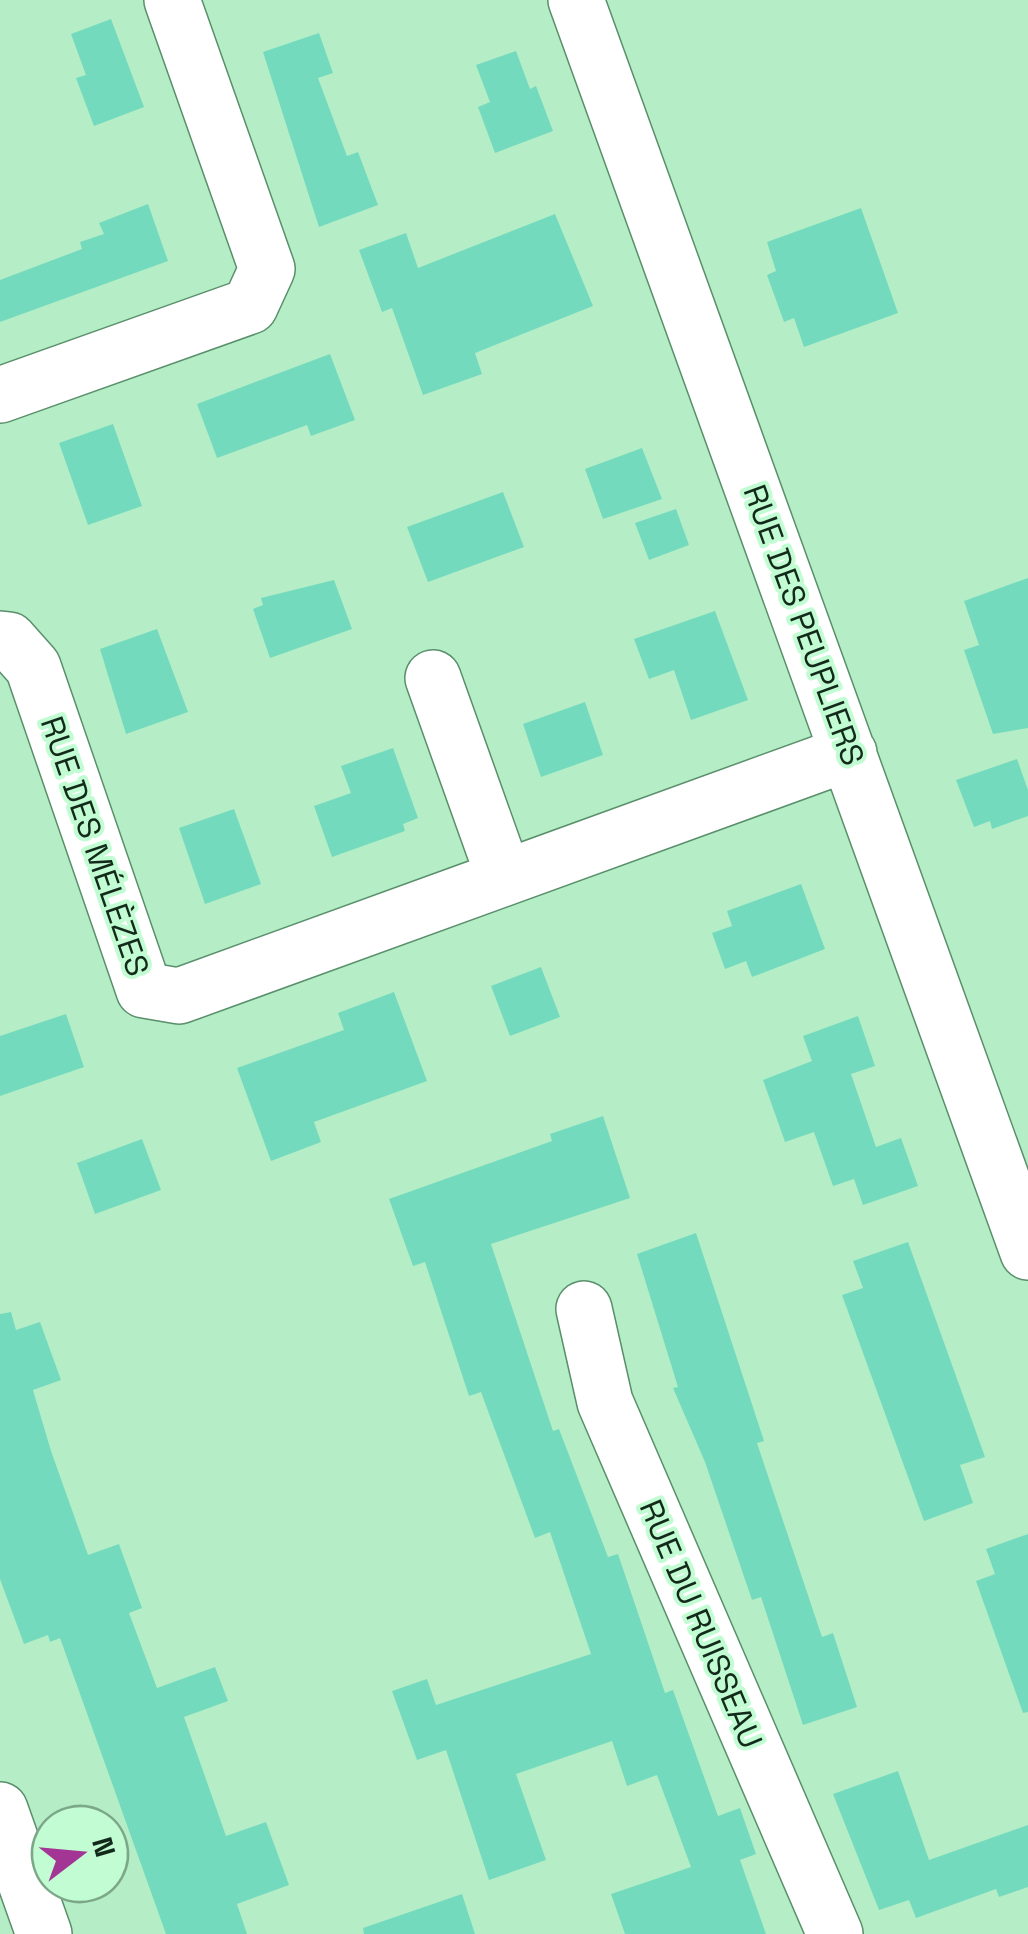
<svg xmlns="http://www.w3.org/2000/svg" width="1028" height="1934" font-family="'Space Grotesk',sans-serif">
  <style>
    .building { fill: #74dabe }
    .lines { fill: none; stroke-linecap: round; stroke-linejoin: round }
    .minor-casing { stroke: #598f6b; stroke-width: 58 }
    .minor { stroke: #fff; stroke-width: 55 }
    .labels { text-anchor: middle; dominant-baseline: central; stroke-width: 8; stroke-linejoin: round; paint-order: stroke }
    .street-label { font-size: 32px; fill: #132a1b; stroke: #c2fcd3 }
  </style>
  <rect width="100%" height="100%" fill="#b5eec6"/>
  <path class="building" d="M111 19 144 107 94 126 76 78 86 75 71 34Z
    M319 33 333 73 318 78 347 156 358 152 378 205 319 227 263 52Z
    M516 51 530 89 536 86 553 131 495 153 478 107 490 102 476 65Z
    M148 204 168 261 0 322V280L82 249 80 242 104 234 99 223Z
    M861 208 898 313 804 347 794 318 784 322 767 275 776 271 767 242Z
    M555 214 593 306 475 353 482 374 423 395 392 308 382 312 359 250 406 233 418 268Z
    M330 354 355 420 311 436 307 425 217 458 197 404Z
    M113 424 142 506 88 525 59 443Z
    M642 448 662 499 603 519 585 469Z
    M503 492 524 547 428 582 407 527Z
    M676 509 689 545 649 560 635 523Z
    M1028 578V728L993 734 964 650 979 645 964 601Z
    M334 580 352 629 270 658 253 609 263 605 261 598Z
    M715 611 748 700 691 720 674 670 649 679 634 639Z
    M157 629 188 712 126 734 100 649Z
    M585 702 603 755 541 777 523 724Z
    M393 748 418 818 403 824 405 831 332 857 314 806 351 793 341 766Z
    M1017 759 1028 790V816L992 829 990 821 974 827 956 780Z
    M234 809 261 884 205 904 179 828Z
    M801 884 825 949 752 977 746 961 725 969 712 933 732 926 727 911Z
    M541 967 560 1017 510 1036 491 986Z
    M394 992 427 1081 314 1122 321 1142 271 1161 237 1068 344 1030 338 1013Z
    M66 1014 84 1067 0 1096V1036Z
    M858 1016 875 1066 851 1074 876 1147 901 1138 918 1186 863 1205 854 1179 833 1186 814 1132 785 1142 763 1080 812 1061 803 1036Z
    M603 1116 630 1198 491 1244 553 1431 559 1429 608 1557 618 1554 665 1693 673 1690 718 1816 740 1808 756 1854 740 1860 766 1934H625L611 1894 691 1867 657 1775 627 1786 612 1741 516 1774 546 1860 489 1880 446 1750 417 1760 392 1691 427 1679 436 1705 591 1654 550 1532 535 1538 481 1392 469 1396 425 1262 413 1266 389 1199 552 1141 550 1134Z
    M142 1139 161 1190 95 1214 77 1163Z
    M696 1233 764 1441 757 1443 822 1637 833 1633 857 1707 803 1725 761 1597 752 1600 705 1462 673 1388 678 1387 637 1254Z
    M908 1242 985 1457 960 1465 973 1503 924 1521 842 1295 863 1288 853 1261Z
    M11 1312 16 1330 40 1322 61 1380 33 1390 51 1451 88 1555 119 1544 142 1608 129 1613 157 1688 215 1667 228 1701 184 1717 226 1836 266 1822 289 1885 237 1904 247 1934H166L60 1638 50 1642 48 1635 24 1644 0 1579V1314Z
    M1028 1534V1712L1023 1713 976 1581 995 1574 986 1549Z
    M898 1771 929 1860 1028 1825V1887L999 1897 996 1889 916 1918 909 1900 879 1910 833 1794Z
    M462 1894 475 1934H364L363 1928Z"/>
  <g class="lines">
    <defs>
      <path id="minor" d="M576 0 1028 1252
        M0 395 250 306 267 269 172 0
        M0 639 9 640 33 667 144 990 179 996 849 753
        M433 678 504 877
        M584 1309 605 1402 835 1934
        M0 1810 44 1934"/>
    </defs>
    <use href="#minor" class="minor-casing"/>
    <use href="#minor" class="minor"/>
  </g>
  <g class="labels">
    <g class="street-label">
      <text transform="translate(804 625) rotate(70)">RUE DES PEUPLIERS</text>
      <text transform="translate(95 846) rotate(71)">RUE DES MÉLÈZES</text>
      <text transform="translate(701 1624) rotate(67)">RUE DU RUISSEAU</text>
    </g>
  </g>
  <g transform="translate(80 1854) rotate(74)"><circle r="48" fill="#c2fcd3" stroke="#7ca889" stroke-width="2.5"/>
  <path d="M0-8L18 38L0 25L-18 38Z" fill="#a33594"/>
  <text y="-15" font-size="28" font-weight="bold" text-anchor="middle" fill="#132a1b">N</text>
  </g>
</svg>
